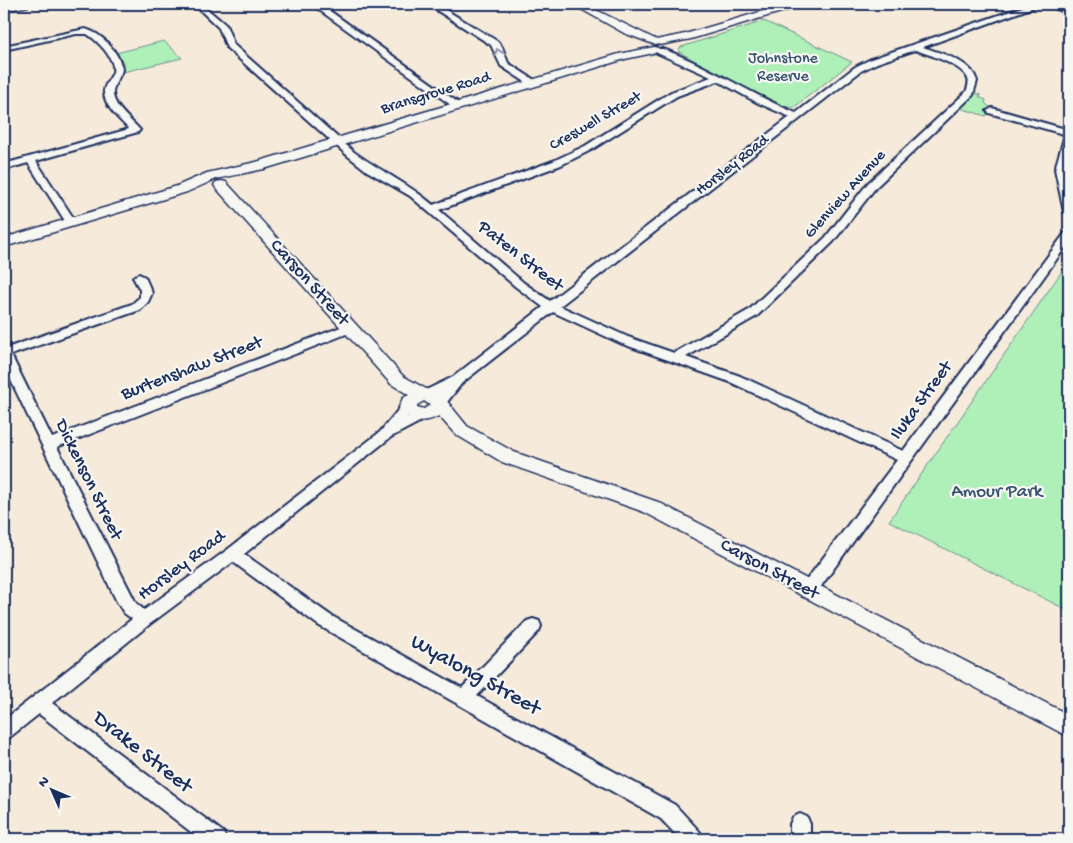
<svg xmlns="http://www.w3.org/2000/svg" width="1073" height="843" font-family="'Gochi Hand',sans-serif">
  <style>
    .green { fill: #aff0b9; stroke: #65908c }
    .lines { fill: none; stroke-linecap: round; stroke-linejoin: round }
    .minor-casing { stroke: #1b2f5e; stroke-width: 4 }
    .tertiary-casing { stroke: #1b2f5e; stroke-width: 3 }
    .secondary-casing { stroke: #1b2f5e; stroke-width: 3 }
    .minor { fill: #f6f6f2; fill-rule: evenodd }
    .tertiary { fill: #f6f6f2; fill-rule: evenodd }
    .secondary { fill: #f6f6f2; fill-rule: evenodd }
    .oneway { stroke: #8892a8 }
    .labels { text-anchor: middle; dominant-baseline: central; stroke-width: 4.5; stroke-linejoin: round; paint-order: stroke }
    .far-park-label { font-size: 16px; fill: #395670; stroke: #f6f6f2 }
    .far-street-label { font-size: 16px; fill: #1b2f5e; stroke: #f6f6f2 }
    .street-label { font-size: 19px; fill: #1b2f5e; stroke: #f6f6f2 }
    .park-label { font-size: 19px; fill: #395670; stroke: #f6f6f2 }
    .near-street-label { font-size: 22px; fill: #1b2f5e; stroke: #f6f6f2 }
  </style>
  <rect width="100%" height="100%" fill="#f6eadb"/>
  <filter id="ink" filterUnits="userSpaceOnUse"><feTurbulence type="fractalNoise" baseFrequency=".02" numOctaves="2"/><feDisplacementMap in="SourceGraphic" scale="10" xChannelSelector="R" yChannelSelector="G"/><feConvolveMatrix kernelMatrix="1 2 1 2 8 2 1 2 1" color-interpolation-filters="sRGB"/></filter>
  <g filter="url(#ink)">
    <path class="green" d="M764 21 852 62 793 108 776 105 679 52V49L681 47Z
      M164 41 182 58 123 72 124 64 116 53Z
      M974 93 981 95 979 97 986 100 985 103 992 109 986 116 960 108Z
      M1069 261V611L889 521Z"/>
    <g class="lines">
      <defs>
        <path id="minor" d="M183 4H207L206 8 226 25 234 45 354 152C380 171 409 184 433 205L553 161 585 146 671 92 711 77 657 53V49H663C709 66 750 94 796 113L855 67 871 59 1031 4H1042L923 47C940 53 972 61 977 81L973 95 876 187 833 242 757 316 686 357 740 376 903 451 1065 233 1069 232V242L814 596 808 598 802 596 800 591 802 586 897 460 730 382 620 343 553 312 462 383 444 406H434L432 403 438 395 427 399 422 398 420 395 422 392 453 377 543 307 516 287 410 196 367 171 348 156 227 48 219 28 198 8H183ZM915 50C928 54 961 65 967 77 970 81 968 87 966 92L868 183 825 238 749 310 674 353 628 337 560 306 861 71 877 63ZM718 81 758 103 790 117 550 301 524 283 439 210 561 165 591 150 677 96Z
          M311 4H320L463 106 461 108H455Z
          M427 4H436L497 41 502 47 508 63 536 81V85H530L501 66 491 45Z
          M769 4H779L787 8 783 10Z
          M85 29C102 33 119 52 122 69 121 76 116 81 114 87 108 104 131 119 140 130L138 132 36 161 76 222 71 225 67 224 28 163 4 170V164L129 129C120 120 105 107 104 93 103 85 111 79 113 72 116 59 97 40 87 34H76L4 50V46Z
          M992 108 1069 130V154L1065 169 1069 188V215L1064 212 1055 169 1064 138 1067 135 989 113 987 111Z
          M139 274 145 277 152 293 148 302 140 310 11 355 52 438 346 325 350 324 356 328 354 331 57 447 136 603 144 610 227 550 380 432 403 404H413L415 407 407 417 422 410 427 412 429 415 427 418 391 437 244 554 330 615 462 688 527 621 533 619 539 621 541 626 539 631 477 696 675 805 700 832 703 839H680L661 819 318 625 233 562 150 624 52 703 223 832 226 839H200L39 714 10 737 4 739V720L132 619 124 613 117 602 4 366V349L132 304 140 297V290L133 277Z
          M800 814 807 817 810 824V839H790V824L793 817Z"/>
        <path id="tertiary" d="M572 4H584L661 42 656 45 624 33Z
          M1042 4H1056L1069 8V14Z
          M221 181 226 182 403 376 426 389 442 395 467 426 514 452 658 502 1069 715V737L644 512 502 462 455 434 439 416C424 424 408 422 399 407L403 398 409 395 391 384 216 188 214 185 216 182ZM424 401 430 405 424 409 417 407V405Z"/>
        <path id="secondary" d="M9 4H29L28 6 4 11V5Z
          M787 4H802L801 6 691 39 660 45 654 42 656 40 685 34Z
          M654 47 658 48 660 50 658 52 625 59 264 169 216 179 187 192 4 247V238L177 186 207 173 256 162 619 54Z"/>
      </defs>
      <use href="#minor" class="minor-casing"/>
      <use href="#tertiary" class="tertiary-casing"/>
      <use href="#secondary" class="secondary-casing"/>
      <use href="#minor" class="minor"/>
      <use href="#tertiary" class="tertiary"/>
      <use href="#secondary" class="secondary"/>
    </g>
    <defs><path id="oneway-chevron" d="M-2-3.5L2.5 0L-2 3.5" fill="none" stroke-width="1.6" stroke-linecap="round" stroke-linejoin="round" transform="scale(1.25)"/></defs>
    <use class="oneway" href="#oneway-chevron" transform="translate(498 52) rotate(-110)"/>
  </g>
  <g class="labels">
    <g class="far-park-label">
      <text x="783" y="59">Johnstone<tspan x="783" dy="18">Reserve</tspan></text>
    </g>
    <g class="far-street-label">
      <text transform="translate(436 94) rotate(-17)">Bransgrove Road</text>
      <text transform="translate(596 122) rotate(-30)">Creswell Street</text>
      <text transform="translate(733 166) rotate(-38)">Horsley Road</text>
      <text transform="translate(846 195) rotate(-48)">Glenview Avenue</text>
    </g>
    <g class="street-label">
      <text transform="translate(520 257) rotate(38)">Paten Street</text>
      <text transform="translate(309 283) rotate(48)">Carson Street</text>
      <text transform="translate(192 369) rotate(-21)">Burtenshaw Street</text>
      <text transform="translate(922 401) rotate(-54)">Iluka Street</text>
      <text transform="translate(88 480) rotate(64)">Dickenson Street</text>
      <text transform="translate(182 566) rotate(-37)">Horsley Road</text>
      <text transform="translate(769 570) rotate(28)">Carson Street</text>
    </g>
    <g class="park-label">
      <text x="997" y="492">Amour Park</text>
    </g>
    <g class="near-street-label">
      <text transform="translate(475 676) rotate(29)">Wyalong Street</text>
      <text transform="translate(142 753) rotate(38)">Drake Street</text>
    </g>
  </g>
  <rect width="1073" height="843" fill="none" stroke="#f6f6f2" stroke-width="20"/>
  <rect x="10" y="10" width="1053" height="823" fill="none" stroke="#1b2f5e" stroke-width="2" filter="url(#ink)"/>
  <g transform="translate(52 790) rotate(315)" stroke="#f6f6f2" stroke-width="4" paint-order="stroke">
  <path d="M0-4L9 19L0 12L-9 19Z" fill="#1b2f5e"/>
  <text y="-8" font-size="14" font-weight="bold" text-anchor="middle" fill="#1b2f5e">N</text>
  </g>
</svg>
